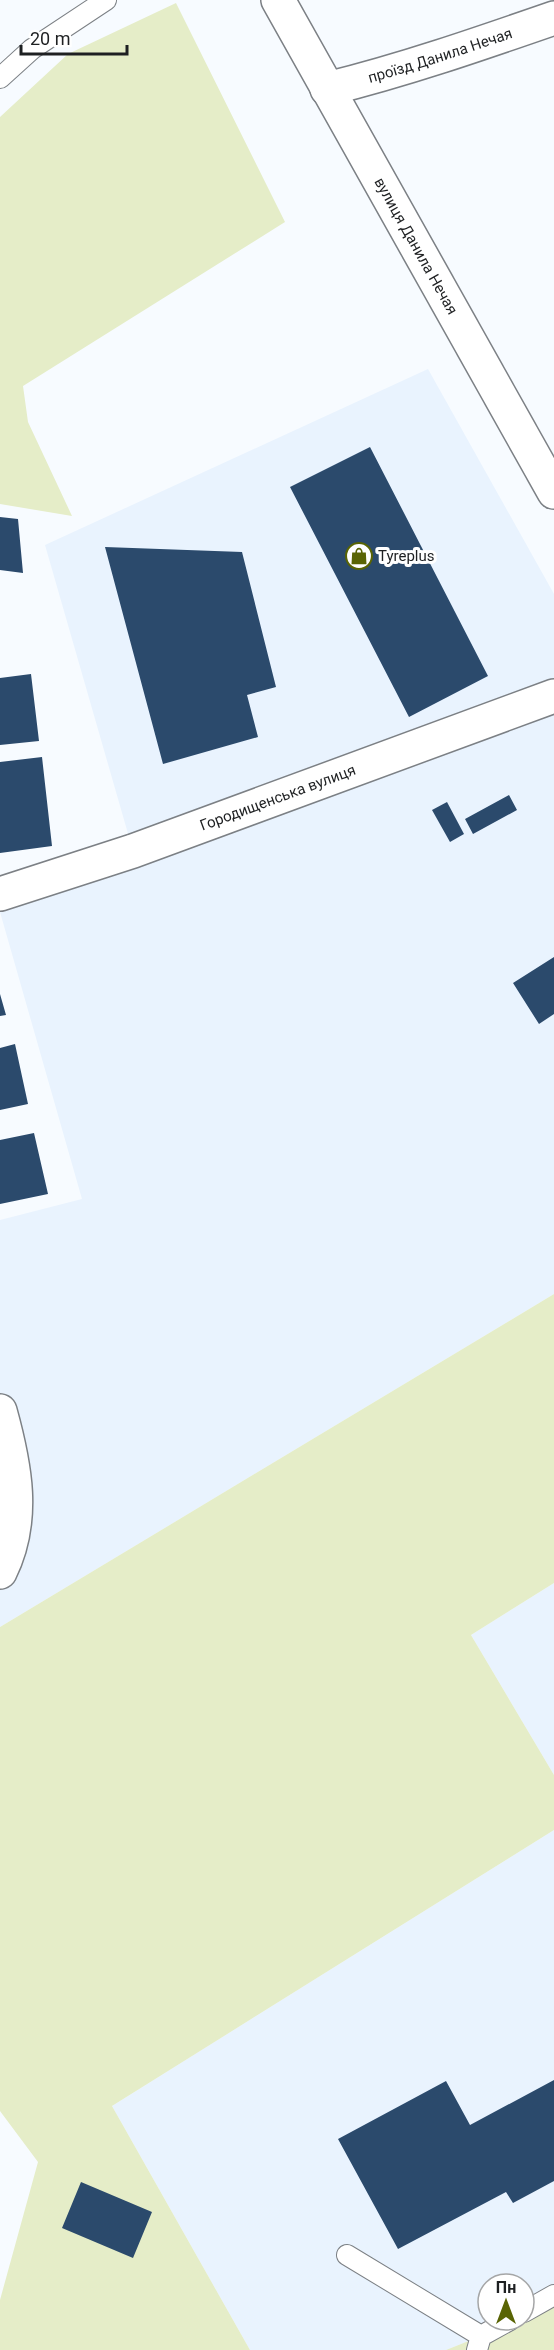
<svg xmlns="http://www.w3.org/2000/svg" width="554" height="2350" font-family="Roboto,sans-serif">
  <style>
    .built { fill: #e9f3fe }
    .green { fill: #e5edc8 }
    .building { fill: #2b4a6c }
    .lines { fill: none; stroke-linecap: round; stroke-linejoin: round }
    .service-casing { stroke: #7c8085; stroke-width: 22 }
    .minor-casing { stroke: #7c8085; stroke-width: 36 }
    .secondary-casing { stroke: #7c8085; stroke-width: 36 }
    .service { stroke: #fff; stroke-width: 20 }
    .minor { stroke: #fff; stroke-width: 33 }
    .secondary { stroke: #fff; stroke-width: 33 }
    .labels { text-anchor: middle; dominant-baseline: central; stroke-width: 6; stroke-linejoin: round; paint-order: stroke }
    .street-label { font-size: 15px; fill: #1e2022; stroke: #fff }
    .poi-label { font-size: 15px; fill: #1e2022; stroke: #fff; text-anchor: start }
  </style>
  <rect width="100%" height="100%" fill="#f7fbff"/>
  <path class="built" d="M428 369 554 594V1294L0 1627V1220L82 1199 0 912V894L133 851 45 545Z
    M554 1583V1775L471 1635Z
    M554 1830V2295L524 2312V2284H488V2320H510L481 2336 446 2350H250L112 2106Z"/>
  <path class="green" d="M176 3 285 222 23 386 28 422 72 516 0 504V117L68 54Z
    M554 1294V1583L471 1635 554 1775V1830L112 2106 250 2350H0V2300L38 2162 0 2111V1627Z
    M554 2295V2350H446L481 2336Z"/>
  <path class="building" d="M370 447 488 676 409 717 290 487Z
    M0 517 18 519 23 573 0 570Z
    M105 547 242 552 276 687 247 695 258 737 163 764Z
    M31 674 39 741 0 745V678Z
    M42 757 52 846 0 853V762Z
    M509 795 517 810 473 834 465 819Z
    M447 802 464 834 450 842 432 810Z
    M554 957V1014L539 1024 513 983Z
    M0 994 6 1015 0 1016Z
    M15 1044 28 1104 0 1110V1048Z
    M34 1133 48 1194 0 1204V1140Z
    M554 2080V2181L513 2203 506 2192 398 2249 338 2139 446 2081 470 2125Z
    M81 2182 152 2212 133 2258 62 2228Z"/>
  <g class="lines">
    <defs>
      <path id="service" d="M0 78 32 49 106 0
        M347 2255 481 2336 477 2350
        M524 2312 554 2295
        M481 2336 510 2320"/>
      <g id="minor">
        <path id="s1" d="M327 89C404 70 479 44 554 18"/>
        <path id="s2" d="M0 894 133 851 554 696"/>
        <path d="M0 1411C15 1465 26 1520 0 1572"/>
      </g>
      <g id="secondary">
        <path id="s3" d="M278 0 554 492"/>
      </g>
    </defs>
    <use href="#service" class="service-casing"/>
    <use href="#minor" class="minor-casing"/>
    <use href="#secondary" class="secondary-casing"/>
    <use href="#service" class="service"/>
    <use href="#minor" class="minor"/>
    <use href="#secondary" class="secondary"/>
  </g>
  <defs>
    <symbol id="shop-ring" viewBox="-11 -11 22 22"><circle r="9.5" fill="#fff" stroke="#596404" stroke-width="1.5"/><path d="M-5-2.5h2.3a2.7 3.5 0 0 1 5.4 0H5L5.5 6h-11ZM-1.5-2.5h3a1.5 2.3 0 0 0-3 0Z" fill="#596404"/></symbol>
  </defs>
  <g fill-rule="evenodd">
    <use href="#shop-ring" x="344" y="541" width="30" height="30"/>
  </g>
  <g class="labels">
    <g class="street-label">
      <text stroke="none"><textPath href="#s1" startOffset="118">проїзд Данила Нечая</textPath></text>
      <text stroke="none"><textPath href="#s3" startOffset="282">вулиця Данила Нечая</textPath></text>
      <text stroke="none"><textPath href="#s2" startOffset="294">Городищенська вулиця</textPath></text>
    </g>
    <g class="poi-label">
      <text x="378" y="556">Tyreplus</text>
    </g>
  </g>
  <g transform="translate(506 2302)"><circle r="28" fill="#ffffff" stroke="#a5a6a7" stroke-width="1.5"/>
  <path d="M0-4.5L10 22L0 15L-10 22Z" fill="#596404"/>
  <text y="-9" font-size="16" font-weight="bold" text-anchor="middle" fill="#1e2022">Пн</text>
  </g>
  <path d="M21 45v9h106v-9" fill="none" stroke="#1e2022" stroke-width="3"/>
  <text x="30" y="45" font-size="18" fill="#1e2022" stroke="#ffffff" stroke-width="4.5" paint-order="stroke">20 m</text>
</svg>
